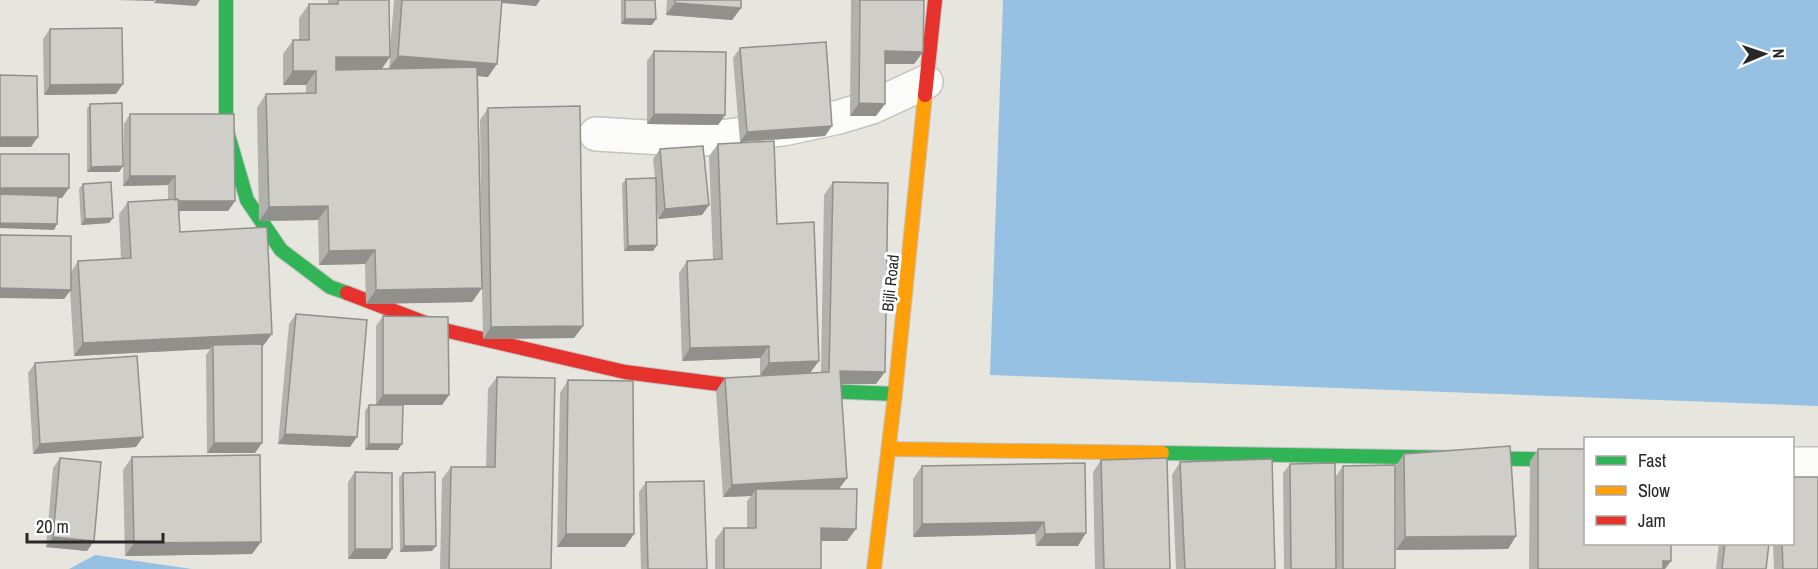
<svg xmlns="http://www.w3.org/2000/svg" width="1818" height="569" font-family="'Archivo Narrow',sans-serif">
  <style>
    .water { fill: #97c1e3 }
    .lines { fill: none; stroke-linecap: round; stroke-linejoin: round }
    .street-casing { stroke: #c4c3c3; stroke-width: 36 }
    .fast-casing { stroke: #c4c3c3; stroke-width: 16 }
    .slow-casing { stroke: #c4c3c3; stroke-width: 16 }
    .jam-casing { stroke: #c4c3c3; stroke-width: 16 }
    .street { stroke: #fbfbfa; stroke-width: 33 }
    .fast { stroke: #30b455; stroke-width: 14 }
    .slow { stroke: #ff9f0a; stroke-width: 14 }
    .jam { stroke: #e5322d; stroke-width: 14 }
    .wall { fill: #b2b1ad; fill-rule: evenodd }
    .shaded-wall { fill: #91908d }
    .building { fill: #cfcec9; stroke: #91908d; stroke-width: 1.5 }
    .labels { text-anchor: middle; dominant-baseline: central; stroke-width: 6; stroke-linejoin: round; paint-order: stroke }
    .street-label { font-size: 16px; fill: #282828; stroke: #fff }
  </style>
  <rect width="100%" height="100%" fill="#e6e5de"/>
  <path class="water" d="M1003 0H1818V406L990 375Z
    M95 555 192 569H69Z"/>
  <g class="lines">
    <defs>
      <path id="street" d="M596 134 697 140 783 129 839 117 872 107 926 82
        M1792 464H1818"/>
      <path id="fast" d="M226 0V128L247 200 281 250 330 287 347 293
        M779 389 895 394
        M1162 453 1586 460"/>
      <path id="slow" d="M889 449 1162 453
        M874 569 895 394 925 95"/>
      <path id="jam" d="M925 95 935 0
        M347 293 444 330 625 372 742 387 779 389"/>
    </defs>
    <use href="#street" class="street-casing"/>
    <use href="#fast" class="fast-casing"/>
    <use href="#slow" class="slow-casing"/>
    <use href="#jam" class="jam-casing"/>
    <use href="#street" class="street"/>
    <use href="#fast" class="fast"/>
    <use href="#slow" class="slow"/>
    <use href="#jam" class="jam"/>
  </g>
  <path class="wall" d="M328 0H389L390 50 394 0H540L536 6 502 3 488 77 478 76 482 275 480 120 488 108 583 326 574 338 483 339 482 288 472 302 366 304 365 264 319 265 318 220 259 221 257 108 266 94H306V85H283V54L293 40H299V18L309 4H328ZM390 57 389 68 399 69H381Z
    M621 0H655L652 25 621 24Z
    M667 0H741V8L732 20 666 15Z
    M851 0H924L923 52 914 64H885L876 116H850Z
    M50 29 116 94 44 95 43 39Z
    M740 48 825 136 740 142 733 58Z
    M654 51 725 115 718 125 647 124V61Z
    M90 104 119 172H87V109Z
    M130 114 235 201 228 211H179L180 232 263 346H262L255 453H207L206 355 210 349 74 356 70 290 64 299 71 272 78 261 121 259 119 214 128 202 168 200V185L123 186 124 124Z
    M718 144 777 224 811 373 821 372 824 195 833 182 876 384H841L847 478 839 489 847 541H821V569H715V540L724 528H747V501L751 496 723 497 716 391 725 378 796 374 760 375V358L682 361 679 273 687 261 713 260 709 156Z
    M660 149 709 205 702 215 658 219 656 200 657 245 653 251H624L622 184 626 179 655 178 653 159Z
    M83 184 113 218 109 223 81 225 79 189Z
    M296 314 350 447 278 444 289 324Z
    M383 316 449 395 442 405H403L398 450H365V411L369 405H376V326Z
    M35 363 136 447 33 454 28 373Z
    M497 377 551 569H440L442 479 451 467H486L488 389Z
    M568 380 634 534 625 547H557L560 393Z
    M1538 449 1585 453 1665 569H1529L1530 461Z
    M1404 454 1516 536 1508 549 1396 550 1395 467Z
    M132 457 261 542 252 554 125 556 123 470Z
    M60 458 94 541 87 551 46 547 53 468Z
    M1101 460 1170 569H1095L1093 472Z
    M1180 462 1275 569H1176L1172 475Z
    M1085 463 1078 546H1036L1035 534 913 537V479L922 466Z
    M1290 464 1336 569H1284L1283 473Z
    M1343 466 1395 569H1336V476Z
    M355 472 392 549 386 559H348V482Z
    M403 473 432 551 400 552 399 478Z
    M646 482 707 569H641L639 492Z
    M1719 543H1769L1766 569H1716Z
    M1773 543H1792L1818 569H1774Z"/>
  <path class="shaded-wall" d="M118 0H155L154 1Z
    M156 0H200L196 6 154 3Z
    M496 0H540L536 6 494 2Z
    M675 3 741 8 732 20 666 15Z
    M625 19H656L652 25 621 24Z
    M885 51 923 52 914 64H876Z
    M398 56 497 64 488 77 389 68Z
    M336 57H390L381 70 326 71Z
    M293 71H316L306 85H283Z
    M123 84 116 94 44 95 50 85Z
    M859 103 885 104 876 116H850Z
    M654 114 725 115 718 125 647 124Z
    M832 126 825 136 740 142 747 132Z
    M0 137H38L31 147H0Z
    M123 166 119 172H87L91 167Z
    M130 176H175L168 185 123 186Z
    M0 188H69L62 198H0Z
    M175 201H235L228 211H168Z
    M709 205 702 215 658 219 665 209Z
    M328 206 318 220 259 221 269 207Z
    M113 218 109 223 81 225 85 219Z
    M0 223 57 224 54 230 0 228Z
    M657 245 653 251H624L628 246Z
    M375 250 365 264 319 265 329 251Z
    M0 288 71 290 64 299 0 298Z
    M482 288 472 302 366 304 376 290Z
    M583 326 574 338 483 339 491 327Z
    M272 334 263 346 213 349V345L210 349 74 356 83 343Z
    M769 346 760 358 682 361 690 348Z
    M819 361 810 373 760 375 769 363Z
    M840 371 885 372 876 384H831Z
    M383 395H449L442 405H376Z
    M285 434 357 437 350 447 278 444Z
    M143 437 136 447 33 454 40 444Z
    M214 443H262L255 453H207Z
    M369 444H402L398 450H365Z
    M847 478 838 490 756 489 751 496 723 497 732 485Z
    M1044 522 1035 534 913 537 922 524Z
    M821 528 856 529 847 541H812Z
    M1086 533 1078 546H1036L1045 534Z
    M566 534H634L625 547H557Z
    M1516 536 1508 549 1396 550 1405 537Z
    M53 537 94 541 87 551 46 547Z
    M261 542 252 554 125 556 134 543Z
    M404 546H436L432 551 400 552Z
    M355 549H392L386 559H348Z
    M1663 561H1671L1665 569H1657Z"/>
  <path class="building" d="M338 0H389L390 57H336V70L477 67 482 288 376 290 375 250 329 251 328 206 269 207 266 94 316 93V71H293V40H309V4H338Z
    M402 0H502L497 64 398 56Z
    M625 0H655L656 19H625Z
    M675 0H741V8L675 3Z
    M860 0H924L923 52 885 51V104L859 103Z
    M122 28 123 84 50 85V29Z
    M826 42 832 126 747 132 740 48Z
    M654 51 726 52 725 115 654 114Z
    M0 75 37 76 38 137H0Z
    M122 103 123 166 91 167 90 104Z
    M580 106 583 326 491 327 488 108Z
    M130 114H234L235 201H178V199L175 200V176H130Z
    M774 141 777 224 814 222 819 361 769 363V346L690 348 687 261 722 259 718 144Z
    M703 146 709 205 665 209 660 149Z
    M0 154H69V188H0Z
    M656 178 657 245 628 246 626 179Z
    M111 182 113 218 85 219 83 184Z
    M833 182 888 183 885 372 840 371 847 478 732 485 725 378 829 372Z
    M0 194 58 196 57 224 0 223Z
    M178 199 180 232 267 227 272 334 83 343 78 261 131 258 128 202Z
    M0 235 71 236V290L0 288Z
    M296 314 367 320 357 437 285 434Z
    M383 316 448 317 449 395H383Z
    M262 344V443H214L213 345Z
    M137 356 143 437 40 444 35 363Z
    M497 377 555 378 551 569H449L451 467H495Z
    M568 380 633 381 634 534H566Z
    M369 405H403L402 444H369Z
    M1510 446 1516 536 1405 537 1404 454Z
    M1538 449H1585L1586 453V543H1671V561H1663V569H1538Z
    M260 455 261 542 134 543 132 457Z
    M60 458 101 462 94 541 53 537Z
    M1167 458 1170 569H1104L1101 460Z
    M1272 459 1275 569H1185L1180 462Z
    M1085 463 1086 533 1045 534 1044 522 922 524V466Z
    M1335 463 1336 569H1291L1290 464Z
    M1395 465V569H1343V466Z
    M355 472 392 473V549H355Z
    M435 472 436 546H404L403 473Z
    M1792 477H1818V569H1783L1782 543H1792Z
    M704 481 707 569H648L646 482Z
    M756 489H857L856 529 821 528V569H724V528H756Z
    M1725 543H1769L1766 569H1722Z"/>
  <g class="labels">
    <g class="street-label">
      <text transform="translate(890 283) rotate(-84)">Bijli Road</text>
    </g>
  </g>
  <rect x="1584" y="437" width="210" height="108" fill="#ffffff" stroke="#a9a9a9" stroke-width="1.5"/>
  <rect x="1596" y="456" width="30" height="9" fill="#30b455" stroke="#a9a9a9" stroke-width="1.5"/>
  <text x="1638" y="467" font-size="18" fill="#282828">Fast</text>
  <rect x="1596" y="486" width="30" height="9" fill="#ff9f0a" stroke="#a9a9a9" stroke-width="1.5"/>
  <text x="1638" y="497" font-size="18" fill="#282828">Slow</text>
  <rect x="1596" y="516" width="30" height="9" fill="#e5322d" stroke="#a9a9a9" stroke-width="1.5"/>
  <text x="1638" y="527" font-size="18" fill="#282828">Jam</text>
  <g transform="translate(1764 54) rotate(88)" stroke="#ffffff" stroke-width="4.5" paint-order="stroke">
  <path d="M0-4.5L10 22L0 15L-10 22Z" fill="#282828"/>
  <text y="-9" font-size="16" font-weight="bold" text-anchor="middle" fill="#282828">N</text>
  </g>
  <path d="M27 533v9h136v-9" fill="none" stroke="#282828" stroke-width="3"/>
  <text x="36" y="533" font-size="18" fill="#282828" stroke="#ffffff" stroke-width="4.5" paint-order="stroke">20 m</text>
</svg>
